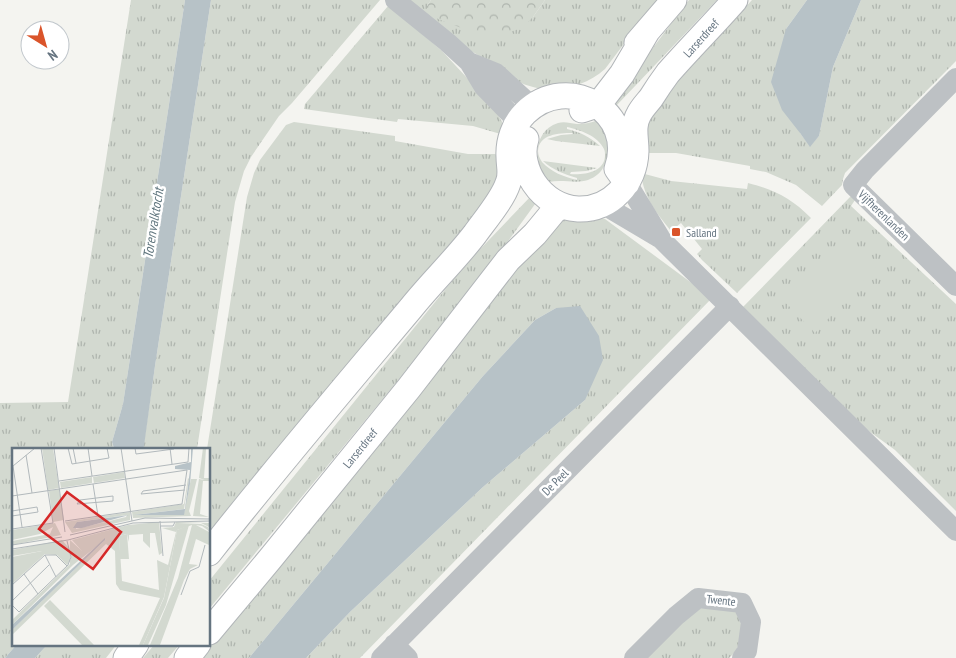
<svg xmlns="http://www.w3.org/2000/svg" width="956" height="658" font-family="'PT Sans Narrow',sans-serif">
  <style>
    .grass { fill: url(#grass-tufts); fill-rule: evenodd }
    .forest { fill: url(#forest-crowns) }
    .garden { fill: #d3d9d0 }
    .water { fill: #b7c2c7 }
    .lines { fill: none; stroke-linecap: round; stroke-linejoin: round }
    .major-casing { stroke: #b1b5b8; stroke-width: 27 }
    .minor { stroke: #bdc1c4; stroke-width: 20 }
    .major { stroke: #fff; stroke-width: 25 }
    .poi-dot { fill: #da542a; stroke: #fff; stroke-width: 2 }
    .labels { text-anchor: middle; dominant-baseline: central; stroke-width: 5; stroke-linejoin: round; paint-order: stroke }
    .street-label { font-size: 12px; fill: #657480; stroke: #fff }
    .poi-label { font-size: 12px; fill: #657480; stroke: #fff; text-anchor: start }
    .water-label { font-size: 14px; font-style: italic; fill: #60767e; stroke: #fff }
    .inset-road { fill: none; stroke: #b2b9bc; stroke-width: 1 }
    .view { fill: #d62828; fill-opacity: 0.15; stroke: #d62828; stroke-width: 2.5 }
    .inset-edge { fill: none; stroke: #657480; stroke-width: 2.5 }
  </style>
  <defs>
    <pattern id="grass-tufts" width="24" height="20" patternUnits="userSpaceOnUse" patternTransform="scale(1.25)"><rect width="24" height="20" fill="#d3d9d0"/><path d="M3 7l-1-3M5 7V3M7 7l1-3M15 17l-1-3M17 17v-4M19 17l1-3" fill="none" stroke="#afb5ae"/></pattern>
    <pattern id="forest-crowns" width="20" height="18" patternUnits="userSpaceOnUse" patternTransform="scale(1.25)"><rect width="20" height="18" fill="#d3d9d0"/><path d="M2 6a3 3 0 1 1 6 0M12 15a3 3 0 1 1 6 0" fill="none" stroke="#afb5ae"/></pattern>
  </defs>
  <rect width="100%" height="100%" fill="#f4f4f0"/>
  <path class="grass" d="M131 0H185L123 404 112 442 114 448 120 449H14V644H17L5 658H0V403L68 402Z
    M211 0H380L292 103 279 116 251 157 244 171 235 202 197 449H143L155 366Z
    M407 0H431L427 6 533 17 545 0H659L642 20 605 69C581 90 546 96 517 81 508 77 501 68 492 63 478 55 463 47 450 37 435 26 421 12 407 0Z
    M689 0H717L616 106 612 102Z
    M752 0H807L786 29 800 133 810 146 819 136 833 67 861 0H956V61L845 173 843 179 842 185 822 206 796 185 766 172 750 169V166L676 153H647L648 117 657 104Z
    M388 6 391 7 442 51 495 108 502 122 504 135 473 126 398 119 397 122 304 109 305 104Z
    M596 121C599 123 603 127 604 130 606 132 605 135 606 137 609 154 608 173 588 180 576 184 562 179 549 182 534 165 531 132 558 123 564 121 570 123 577 124 584 124 590 123 596 121ZM567 127C580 130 598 136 604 149 605 151 605 154 605 156 604 173 583 175 570 174L571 172 586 171 597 168 543 161C553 170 564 174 577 178V180C564 177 551 172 542 162 540 159 538 155 538 151 539 134 559 133 572 133L573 134 561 135 547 139 556 141 600 146C590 137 580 132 567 129Z
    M294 122 395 136V141L468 154H495L499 157 496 188 381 331 209 537V449H207L247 197 254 173 260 160 286 125Z
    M641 173 671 181 747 189 748 183C775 190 791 198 811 218L737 293 702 260 697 254 702 249 681 223 671 231C655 211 644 198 641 173Z
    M531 196 538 200 468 296 209 609V581L465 265Z
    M851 196 855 200 851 206 956 304V511L895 450 862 426 742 308Z
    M575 216H590L605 219 712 298 360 658H306L350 612 483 487 585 400 556 308 535 320 483 376 249 658H198L543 232 558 222Z
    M695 608 736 609 744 633 736 651 729 658H645Z
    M48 644H117L106 658H35Z
    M155 644H180L168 658H143Z"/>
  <path class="forest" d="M431 0H545L533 17 522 28 510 32 488 36 472 32 438 19 427 11V6Z"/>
  <path class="garden" d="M844 236 876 267 815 333 784 301Z"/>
  <path class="water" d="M185 0H211L155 366 144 446 143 449 114 448 112 442 123 404Z
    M807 0H861L833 67 819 136 810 147 800 133 782 110 771 82 786 29Z
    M580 306 599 336 603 360 585 400 483 487 350 612 306 658H249L483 376 535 320 556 308Z
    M17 644H48L35 658H5Z"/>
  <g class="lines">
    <defs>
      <path id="major" d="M637 43 674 0
        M582 110 597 105 602 100 622 74 648 30
        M526 139C521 154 526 171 534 183 544 198 560 208 578 209 611 210 635 183 636 151 636 138 632 126 639 114 642 108 647 103 651 98 656 90 662 81 668 73 690 48 713 25 735 0
        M209 553C274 470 343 389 411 308 431 283 456 259 475 234 485 220 503 199 508 183 512 174 509 167 509 157 508 141 514 124 525 113 568 71 637 112 617 169L627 183
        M209 632 270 559 409 388 508 260 535 234 554 211 562 206
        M126 658 136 644
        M187 658 198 644"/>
    </defs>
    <use href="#major" class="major-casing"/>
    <path class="minor" d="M395 0 447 42 469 62 484 87 518 122
      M469 62 496 73 532 106
      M956 78 865 170 853 185 956 286
      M627 183 660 237
      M602 204 661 239 956 531
      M394 644 408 658
      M381 658 730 306
      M634 658 676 616 698 598 742 603 751 622 747 651 742 658"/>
    <use href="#major" class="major"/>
  </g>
  <rect class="poi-dot" x="671" y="227" width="10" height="10" rx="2.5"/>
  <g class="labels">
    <g class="street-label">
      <text transform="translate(701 38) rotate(-48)">Larserdreef</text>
      <text transform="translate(884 215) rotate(44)">Vijfherenlanden</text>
      <text transform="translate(360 448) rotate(-51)">Larserdreef</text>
      <text transform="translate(555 482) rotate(-45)">De Peel</text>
      <text transform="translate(721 600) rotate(6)">Twente</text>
    </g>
    <g class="poi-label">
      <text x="686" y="232">Salland</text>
    </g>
    <g class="water-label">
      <text transform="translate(153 223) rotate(-81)">Torenvalktocht</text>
    </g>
  </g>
  <g transform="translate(12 448)">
    <rect width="198" height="198" fill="#f4f4f0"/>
    <path d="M30 0H41L47 40 36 42ZM191 0 194 1 192 30H197V33H191L188 66 197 69 181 68 187 31 193 32 187 30ZM112 24 113 30 82 35 81 29ZM80 29V35L49 40 48 34ZM176 30 177 31 172 61 122 67 172 65 179 31H185L177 63 179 68 121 70 120 64 172 56ZM47 41 52 72 41 74 37 43ZM118 64V72L60 85 53 74ZM115 67 114 69 64 81 65 74ZM147 74 150 105 147 107 143 85H138V100L131 93V86L117 87V94L115 86 107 88 110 133 147 142 145 112 156 117 164 84 150 80 162 79 164 74 197 75V79L189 75 166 76H189L196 79 197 83 190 78 184 77 197 84V97L184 91 177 116 186 117 178 121 172 132 148 197H138L166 130 180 77 165 82 152 149 131 197H127L148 150 108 142 104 136 103 103 94 96 0 187V182L94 91 61 117 0 177V172L58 116V92L70 103 60 92 116 77ZM43 75 49 87 0 97V93L38 86 41 79 28 86 0 92V82ZM50 92 57 100 59 111 55 117 45 107 33 106 0 136V109L30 103 0 108V102Z" fill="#d3d9d0" fill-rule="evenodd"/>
    <path d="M177 77 154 157 136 197H131L152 150 165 82ZM38 152 82 197H70L32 158Z" fill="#d3d9d0"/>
    <path d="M115 86 117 111H108L107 88Z" fill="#d3d9d0"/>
    <path d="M179 0H181L178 36 172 67H122L173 61 178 22 163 21V18L179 14ZM117 67 70 80H61L65 74ZM93 90V92L0 182V177Z" fill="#b7c2c7"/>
    <path class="inset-road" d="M42 0 53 84M56 0 60 16 97 10 95 0M61 0 64 15M76 0 80 28M109 0 120 73M123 0 124 6 162 1M158 0 160 16M14 7 20 45M1 18 10 79M1 18 23 0M47 33 176 14 177 0M81 36 86 68M173 42 129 46 131 43 174 37M0 48 175 22 170 56 53 73M101 48V53L65 56 68 52ZM0 63 25 59 26 64 0 68M148 73 151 108M149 78H161L163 74M0 81 41 75 29 0M58 87 133 70 198 71M0 97 50 89M0 101 56 92 121 75 198 73M33 107 44 129M12 126 26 146M0 137 33 107H44L55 118M169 147 178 123 187 119 193 97M0 153 37 117M0 157 7 164 56 117 59 109 55 93"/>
    <path class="view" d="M55 44 109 84 81 121 27 81Z"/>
    <rect width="198" height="198" class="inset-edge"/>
  </g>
  <g transform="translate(45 45) rotate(143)"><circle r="24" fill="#ffffff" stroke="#c1c7cc"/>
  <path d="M0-4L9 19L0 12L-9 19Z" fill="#da542a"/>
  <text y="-8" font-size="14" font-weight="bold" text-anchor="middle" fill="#657480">N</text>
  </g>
</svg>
